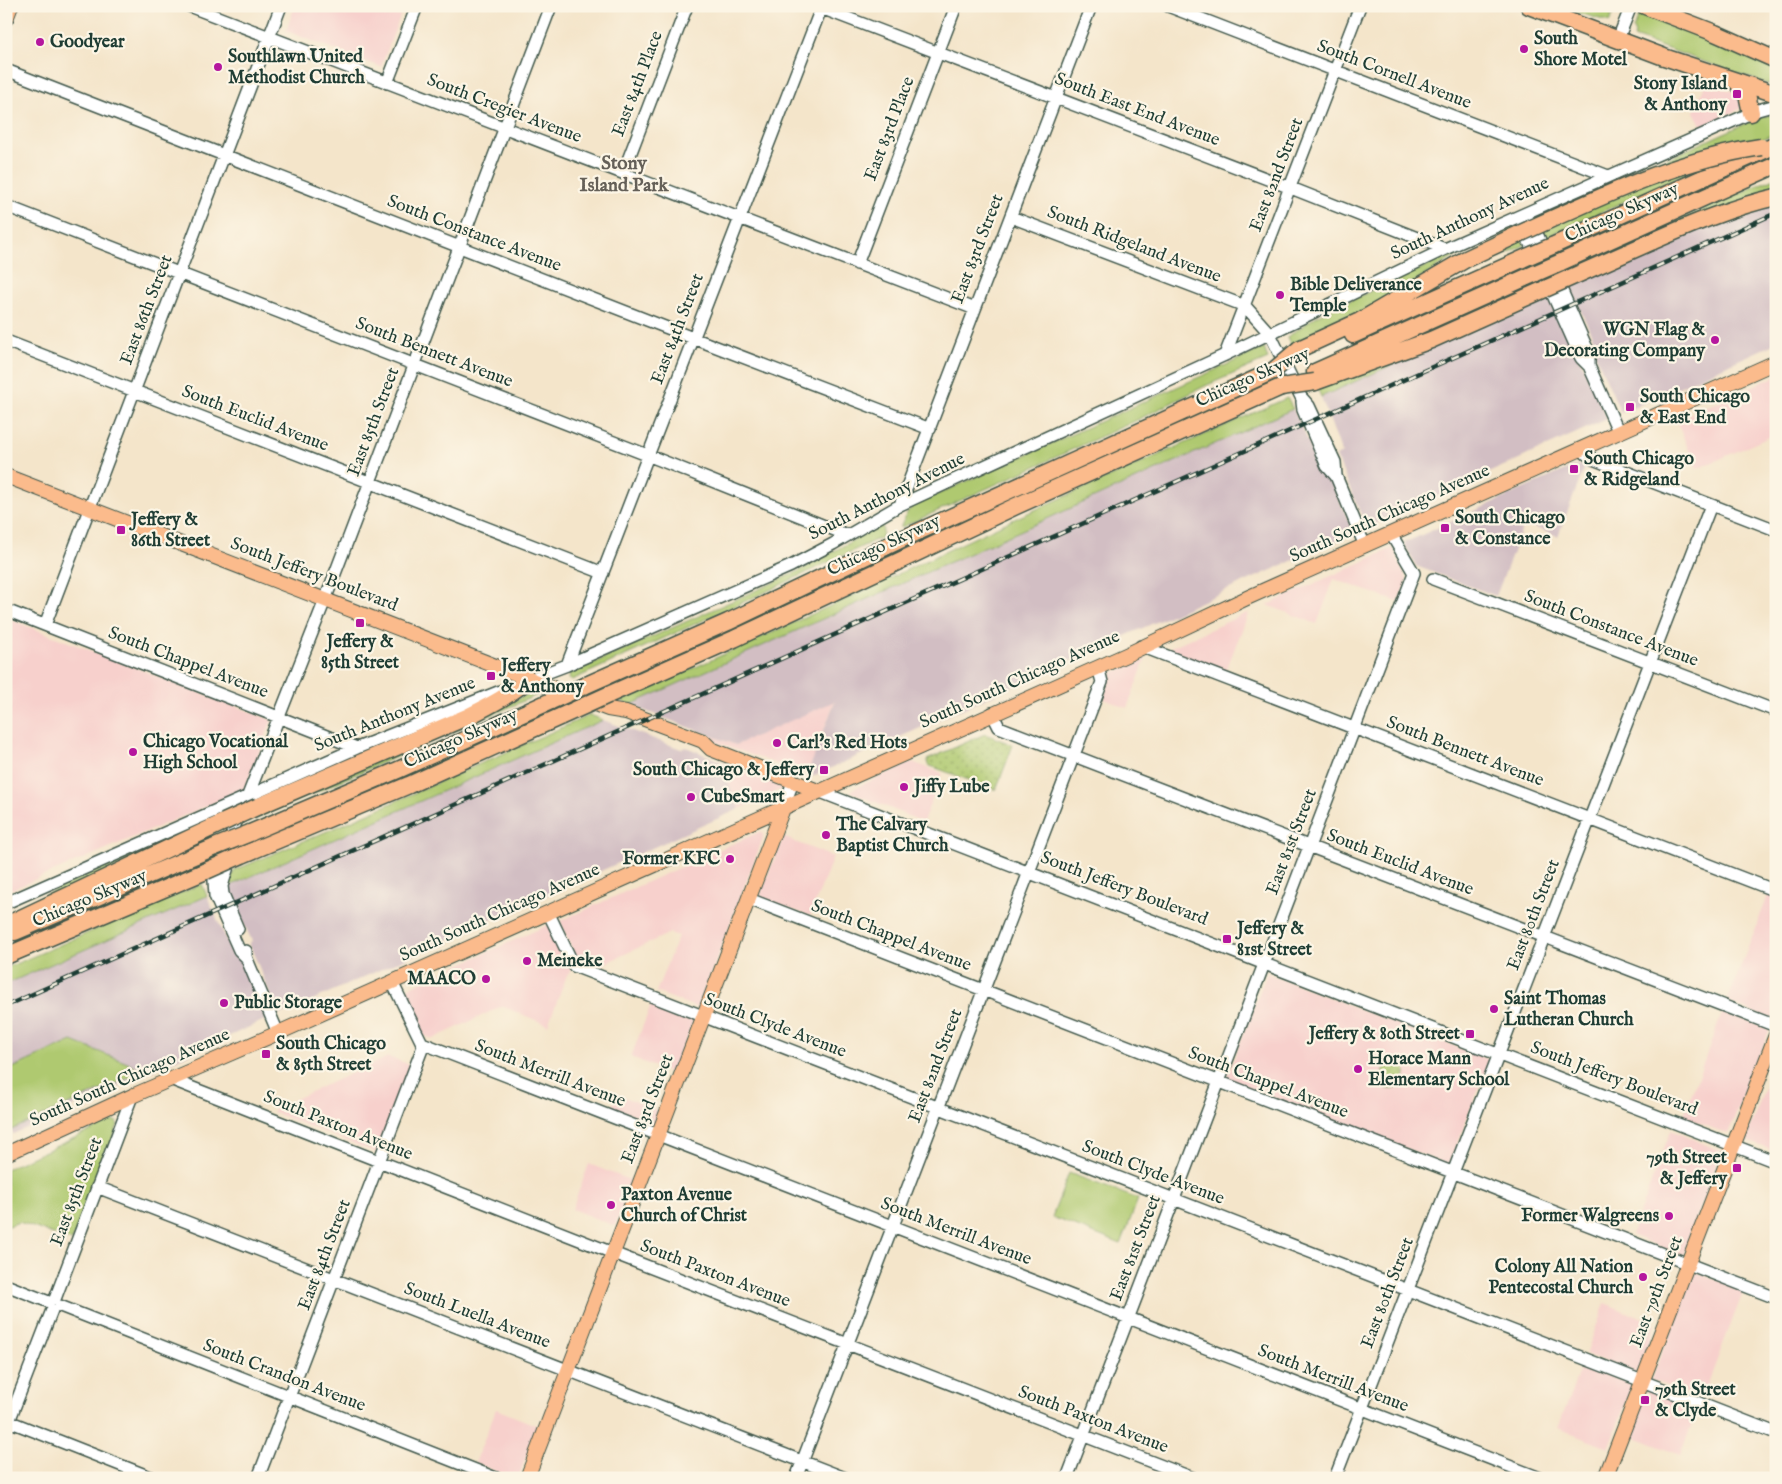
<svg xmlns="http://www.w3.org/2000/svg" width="1782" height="1484" font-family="'IM FELL English',serif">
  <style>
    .built { fill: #f7d0cc }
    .industrial { fill: #d2bec3 }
    .grass { fill: #afc96f; stroke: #678352 }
    .park { fill: url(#park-dots); stroke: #678352 }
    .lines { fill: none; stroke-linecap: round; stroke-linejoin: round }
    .minor-casing { stroke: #3f564a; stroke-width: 14 }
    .major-casing { stroke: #3f564a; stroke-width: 16 }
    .highway-casing { stroke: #3f564a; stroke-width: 19 }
    .minor { stroke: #fff; stroke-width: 11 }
    .major { stroke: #fbbb8c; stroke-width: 14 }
    .highway { stroke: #fbbb8c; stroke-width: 16 }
    .rail-casing { stroke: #1f3d34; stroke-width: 4.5 }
    .rail { stroke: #fcf5e5; stroke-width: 2.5; stroke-dasharray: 8; stroke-linecap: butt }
    .highway-bridge-casing { stroke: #3f564a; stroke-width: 19; stroke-linecap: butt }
    .highway-bridge { stroke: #fbbb8c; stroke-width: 16 }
    .poi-dot { fill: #b5179e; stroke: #fcf5e5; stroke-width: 2 }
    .labels { text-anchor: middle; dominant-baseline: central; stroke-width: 4.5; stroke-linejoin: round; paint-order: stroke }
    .poi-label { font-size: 18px; font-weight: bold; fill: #1f3d34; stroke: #fcf5e5; text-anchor: start }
    .street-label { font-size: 18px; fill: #1f3d34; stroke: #fcf5e5 }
    .neighbourhood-label { font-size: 19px; font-weight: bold; fill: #656058; stroke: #fcf5e5 }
  </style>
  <defs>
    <pattern id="park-dots" width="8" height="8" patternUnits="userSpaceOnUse" patternTransform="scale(1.25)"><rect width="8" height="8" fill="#afc96f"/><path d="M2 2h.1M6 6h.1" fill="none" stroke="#8ea45c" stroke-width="1.8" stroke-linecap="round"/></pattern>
  </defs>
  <rect width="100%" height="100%" fill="#fcf5e5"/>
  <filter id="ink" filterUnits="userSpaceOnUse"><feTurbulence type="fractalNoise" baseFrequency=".02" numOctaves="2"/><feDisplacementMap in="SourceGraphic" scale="10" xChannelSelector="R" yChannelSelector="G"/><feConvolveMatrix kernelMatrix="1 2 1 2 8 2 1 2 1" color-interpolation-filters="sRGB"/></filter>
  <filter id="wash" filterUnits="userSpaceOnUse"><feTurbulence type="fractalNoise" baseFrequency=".0096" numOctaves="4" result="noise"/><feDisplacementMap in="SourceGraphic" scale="20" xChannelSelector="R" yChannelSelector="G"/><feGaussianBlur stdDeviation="1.12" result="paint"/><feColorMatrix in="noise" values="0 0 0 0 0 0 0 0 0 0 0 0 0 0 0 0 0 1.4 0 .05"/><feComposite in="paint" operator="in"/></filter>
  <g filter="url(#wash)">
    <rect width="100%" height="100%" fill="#f4e5ca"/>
    <path class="built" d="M295 6H404L381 67 286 31Z
      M1705 85 1733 91 1742 96V108L1702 127 1694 112Z
      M1776 376V434L1697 469 1676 420Z
      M1393 548 1407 580 1398 602 1334 579 1317 624 1267 605Z
      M1249 612 1225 673 1171 652 1170 650 1171 647Z
      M6 618 272 720 244 790 6 892Z
      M1146 658 1127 708 1102 698 1112 673Z
      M835 700 807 775 705 738 711 736 736 745Z
      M720 761 780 785 782 789 739 809Z
      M912 762 942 773 923 822 851 792V790Z
      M759 832 763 833V838L698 1008 656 992 678 936 670 933 595 968 578 962 560 921Z
      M783 837 833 857 810 916 759 897Z
      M1769 893 1776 896V1013L1773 1020 1727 1002Z
      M550 924 571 970 567 975 548 1025 504 1007H500L433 1039 422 1035 401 991Z
      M1267 973 1490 1060 1449 1165 1226 1079Z
      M652 1002 695 1018 673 1074 631 1057Z
      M1723 1011 1770 1029 1728 1134 1683 1117Z
      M388 1057 411 1065 377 1153 272 1112 275 1108Z
      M1776 1059V1152L1745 1140Z
      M617 1094 659 1111 653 1126 611 1110Z
      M1671 1130 1721 1151 1683 1256 1631 1235Z
      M589 1164 632 1181 615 1226 572 1209Z
      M1694 1271 1744 1290 1702 1399 1651 1380Z
      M1605 1303 1656 1324 1637 1374 1586 1354Z
      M1582 1364 1633 1385 1608 1448 1558 1428Z
      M1648 1390 1698 1409 1680 1455 1630 1435Z
      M496 1409 538 1426 518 1478H514L475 1463Z"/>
    <path class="industrial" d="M1776 192V343L1621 413 1590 342 1594 340 1569 285Z
      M1547 295 1575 349 1607 419 1367 528 1336 456 1342 453 1321 397Z
      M1293 409 1318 463 1322 462 1354 533 811 777 807 775 835 701 736 745 630 705Z
      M1586 464 1558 536 1524 524 1496 596 1416 566 1404 543 1574 466Z
      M603 720 681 749 686 747 720 761 739 809 279 1015 249 943 252 941 227 887Z
      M207 896 231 951 235 949 246 970 267 1019 13 1134 6 1120V984Z"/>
    <path class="grass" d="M1555 6H1615L1610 22Z
      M1647 12 1776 67V87L1634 37 1635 34 1633 29 1639 16H1644Z
      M1769 115 1776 116V133L1546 237 1539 217 1755 119Z
      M1776 177V191L1564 274 1563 272Z
      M1513 227 1517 228 1466 250 1365 312 1292 348 1287 337 1318 315Z
      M1522 239 1525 245 1435 286 1434 284Z
      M1264 348 1268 359 1205 386 1135 421 900 528 908 511 916 504Z
      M1413 353 1414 355 1321 397 1316 385Z
      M1287 398 1293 409 630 705 621 701 852 596 1001 525Z
      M880 525 883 528 882 537 772 589 572 680 568 679 570 676 569 674 799 571Z
      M529 694 537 695 254 819 256 813Z
      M590 715 603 720 227 887 235 870 351 821Z
      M227 811 229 814 6 919V915L60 887Z
      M202 884 207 896 6 984V968Z
      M72 1041 130 1064 144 1071 11 1130 6 1120V1071Z
      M112 1121H116L118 1125 72 1241 19 1222 6 1227V1169Z
      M1069 1173 1138 1199 1121 1244 1052 1217Z"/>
    <path class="park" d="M985 734 1013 745 996 790 928 765 927 760Z
      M1396 1058C1415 1064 1403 1098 1383 1087 1380 1074 1383 1063 1396 1058Z"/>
  </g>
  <g filter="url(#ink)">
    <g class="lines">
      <defs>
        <path id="minor" d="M189 6 975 309
          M816 6 1291 188 1445 249
          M1168 6 1608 176
          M1618 39 1631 6
          M6 70 693 338 930 429
          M387 83 417 6
          M623 173 687 6
          M6 206 660 460 847 535
          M1011 217 1245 306 1270 334 1301 397 1309 406 1335 462 1336 476 1365 546
          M1532 222 1589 353V366
          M1522 226 1581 358 1589 366 1619 433
          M857 264 956 6
          M6 341 603 573
          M1225 355 1360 6
          M1302 402 1303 410 1327 466 1336 476
          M1581 450 1593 459 1776 530
          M900 505 1091 6
          M1433 579 1776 711
          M6 610 357 748
          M45 625 281 6
          M1141 646 1776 891
          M567 665 822 6
          M525 681 567 665 791 566 833 544 900 505 1225 355 1445 249 1758 110 1776 105
          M992 713 999 727 1776 1026
          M818 791 1776 1162
          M247 798 325 600 551 6
          M784 806 793 782
          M240 812 214 881 215 896 239 950 246 957
          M231 857 222 886 223 894 238 929
          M749 899 1776 1298
          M6 903 357 748 508 688
          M548 912 574 966 1776 1433
          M246 951V957L278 1033
          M392 982 422 1043 1540 1478
          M170 1079 613 1253 1193 1478
          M97 1187 845 1478
          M6 1285 49 1302
          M55 1299 132 1096
          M60 1306 496 1478
          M6 1420 153 1478
          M6 1429 52 1310
          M258 1478 424 1044
          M796 1478 1102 682 1098 667
          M1067 1478 1414 573 1391 534
          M1335 1478 1711 505"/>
        <path id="major" d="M6 19 11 6
          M6 476 529 679 608 709 626 712 703 741 711 749 818 791
          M6 1154 132 1096 278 1033 1126 655 1249 597 1776 362
          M527 1478 784 806
          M1605 1478 1776 1035"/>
        <path id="highway" d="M1529 6 1664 57 1776 94
          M1645 6 1715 33 1776 60
          M1737 82 1747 94 1751 113
          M1651 242C1692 224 1732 207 1776 197
          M1552 246 1776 145
          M1559 263 1776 165
          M1353 335 1529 256
          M1299 349 1360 321 1466 259 1519 234
          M1315 372 1536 273
          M1315 382 1431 340 1545 289
          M584 686 728 622 902 539 1273 371
          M608 695 734 639 1016 506 1281 387
          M259 806 469 716C491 705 510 695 529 679
          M250 833 398 770 551 701
          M242 855 409 785 575 710
          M6 925 224 822
          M15 932 215 847
          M6 956 206 871"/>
      </defs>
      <use href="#minor" class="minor-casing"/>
      <use href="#major" class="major-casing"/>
      <use href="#highway" class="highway-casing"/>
      <use href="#minor" class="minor"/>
      <use href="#major" class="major"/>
      <use href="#highway" class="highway"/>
      <defs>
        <path id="rail" d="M6 1006 1776 213"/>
      </defs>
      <use href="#rail" class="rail-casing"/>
      <use href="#rail" class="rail"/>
      <defs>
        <path id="highway-bridge" d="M1519 234C1598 198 1675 160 1761 147
          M1529 256 1552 246
          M1536 273 1559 263
          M1545 289 1651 242
          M1273 371 1299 349
          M1281 387 1315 382
          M551 701 584 686
          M575 710 608 695
          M224 822 259 806
          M215 847 250 833
          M206 871 242 855"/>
      </defs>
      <use href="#highway-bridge" class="highway-bridge-casing"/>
      <use href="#highway-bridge" class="highway-bridge"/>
    </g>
  </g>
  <g class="poi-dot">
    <circle cx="40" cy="42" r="5"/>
    <circle cx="1524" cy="49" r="5"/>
    <circle cx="218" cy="67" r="5"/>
    <rect x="1732" y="89" width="10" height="10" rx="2.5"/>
    <circle cx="1280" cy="295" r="5"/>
    <circle cx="1715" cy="340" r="5"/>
    <rect x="1625" y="402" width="10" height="10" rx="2.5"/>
    <rect x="1569" y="464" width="10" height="10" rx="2.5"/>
    <rect x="1440" y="523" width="10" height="10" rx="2.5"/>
    <rect x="116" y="525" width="10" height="10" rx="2.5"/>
    <rect x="355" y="618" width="10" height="10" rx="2.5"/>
    <rect x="486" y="671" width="10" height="10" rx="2.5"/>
    <circle cx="777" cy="743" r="5"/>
    <circle cx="133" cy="752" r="5"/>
    <rect x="819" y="765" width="10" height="10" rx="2.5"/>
    <circle cx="904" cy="787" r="5"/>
    <circle cx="691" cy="797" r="5"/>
    <circle cx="826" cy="835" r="5"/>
    <circle cx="730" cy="859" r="5"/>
    <rect x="1222" y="934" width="10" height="10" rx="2.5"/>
    <circle cx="527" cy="961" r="5"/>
    <circle cx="486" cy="979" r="5"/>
    <circle cx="224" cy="1003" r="5"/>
    <circle cx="1494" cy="1009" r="5"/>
    <rect x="1465" y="1029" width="10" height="10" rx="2.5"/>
    <rect x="261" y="1049" width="10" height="10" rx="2.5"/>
    <circle cx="1358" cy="1069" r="5"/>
    <rect x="1732" y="1163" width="10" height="10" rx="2.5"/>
    <circle cx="611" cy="1205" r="5"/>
    <circle cx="1669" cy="1216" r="5"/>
    <circle cx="1643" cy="1277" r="5"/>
    <rect x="1640" y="1395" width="10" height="10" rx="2.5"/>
  </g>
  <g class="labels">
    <g class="poi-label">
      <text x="1534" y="39">South<tspan x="1534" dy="21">Shore Motel</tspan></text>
      <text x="50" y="42">Goodyear</text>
      <text x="228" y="57">Southlawn United<tspan x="228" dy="21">Methodist Church</tspan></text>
      <text x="1727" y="84" text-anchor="end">Stony Island<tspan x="1727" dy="21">&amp; Anthony</tspan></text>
      <text x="1290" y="285">Bible Deliverance<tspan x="1290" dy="21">Temple</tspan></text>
      <text x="1705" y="330" text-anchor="end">WGN Flag &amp;<tspan x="1705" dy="21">Decorating Company</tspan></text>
      <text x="1640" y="397">South Chicago<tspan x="1640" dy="21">&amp; East End</tspan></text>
      <text x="1584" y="459">South Chicago<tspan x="1584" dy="21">&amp; Ridgeland</tspan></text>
      <text x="1455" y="518">South Chicago<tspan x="1455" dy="21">&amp; Constance</tspan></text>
      <text x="131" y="520">Jeffery &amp;<tspan x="131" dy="21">86th Street</tspan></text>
      <text x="360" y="642" text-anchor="middle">Jeffery &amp;<tspan x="360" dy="21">85th Street</tspan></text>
      <text x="501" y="666">Jeffery<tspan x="501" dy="21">&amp; Anthony</tspan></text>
      <text x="143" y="742">Chicago Vocational<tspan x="143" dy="21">High School</tspan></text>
      <text x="787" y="743">Carl's Red Hots</text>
      <text x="814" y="770" text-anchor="end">South Chicago &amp; Jeffery</text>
      <text x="914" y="787">Jiffy Lube</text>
      <text x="701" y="797">CubeSmart</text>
      <text x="836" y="825">The Calvary<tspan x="836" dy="21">Baptist Church</tspan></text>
      <text x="720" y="859" text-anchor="end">Former KFC</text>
      <text x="1237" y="929">Jeffery &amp;<tspan x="1237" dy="21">81st Street</tspan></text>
      <text x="537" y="961">Meineke</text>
      <text x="476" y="979" text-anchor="end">MAACO</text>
      <text x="1504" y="999">Saint Thomas<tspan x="1504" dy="21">Lutheran Church</tspan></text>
      <text x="234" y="1003">Public Storage</text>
      <text x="1460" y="1034" text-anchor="end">Jeffery &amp; 80th Street</text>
      <text x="276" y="1044">South Chicago<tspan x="276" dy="21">&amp; 85th Street</tspan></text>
      <text x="1368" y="1059">Horace Mann<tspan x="1368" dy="21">Elementary School</tspan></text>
      <text x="1727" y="1158" text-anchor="end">79th Street<tspan x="1727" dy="21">&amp; Jeffery</tspan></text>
      <text x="621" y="1195">Paxton Avenue<tspan x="621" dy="21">Church of Christ</tspan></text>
      <text x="1659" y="1216" text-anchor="end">Former Walgreens</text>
      <text x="1633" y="1267" text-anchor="end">Colony All Nation<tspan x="1633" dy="21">Pentecostal Church</tspan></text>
      <text x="1655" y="1390">79th Street<tspan x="1655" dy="21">&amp; Clyde</tspan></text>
    </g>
    <g class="street-label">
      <text transform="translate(1394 75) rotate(21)">South Cornell Avenue</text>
      <text transform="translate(638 84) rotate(-69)">East 84th Place</text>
      <text transform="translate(504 109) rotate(21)">South Cregier Avenue</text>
      <text transform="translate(1137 110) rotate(21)">South East End Avenue</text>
      <text transform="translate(890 129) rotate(-69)">East 83rd Place</text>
      <text transform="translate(1277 175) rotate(-69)">East 82nd Street</text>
      <text transform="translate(1622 213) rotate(-24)">Chicago Skyway</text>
      <text transform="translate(1470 219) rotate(-25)">South Anthony Avenue</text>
      <text transform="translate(474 234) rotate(21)">South Constance Avenue</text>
      <text transform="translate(1134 245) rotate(21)">South Ridgeland Avenue</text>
      <text transform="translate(978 249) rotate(-69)">East 83rd Street</text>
      <text transform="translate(147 310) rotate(-69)">East 86th Street</text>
      <text transform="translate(678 329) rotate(-69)">East 84th Street</text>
      <text transform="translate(434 353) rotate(21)">South Bennett Avenue</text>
      <text transform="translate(1253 378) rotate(-24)">Chicago Skyway</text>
      <text transform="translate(255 419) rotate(21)">South Euclid Avenue</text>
      <text transform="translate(374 422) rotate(-69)">East 85th Street</text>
      <text transform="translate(887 497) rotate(-27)">South Anthony Avenue</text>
      <text transform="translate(1390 514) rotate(-24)">South South Chicago Avenue</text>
      <text transform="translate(884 546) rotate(-25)">Chicago Skyway</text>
      <text transform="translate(314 575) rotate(21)">South Jeffery Boulevard</text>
      <text transform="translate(1611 629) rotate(21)">South Constance Avenue</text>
      <text transform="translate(188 663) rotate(21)">South Chappel Avenue</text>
      <text transform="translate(1020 680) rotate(-24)">South South Chicago Avenue</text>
      <text transform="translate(395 715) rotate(-22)">South Anthony Avenue</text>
      <text transform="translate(461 739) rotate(-24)">Chicago Skyway</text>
      <text transform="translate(1465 752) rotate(21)">South Bennett Avenue</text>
      <text transform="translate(1292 842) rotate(-69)">East 81st Street</text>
      <text transform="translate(1400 863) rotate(21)">South Euclid Avenue</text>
      <text transform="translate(1124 889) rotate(21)">South Jeffery Boulevard</text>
      <text transform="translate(90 899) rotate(-23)">Chicago Skyway</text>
      <text transform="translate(500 913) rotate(-24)">South South Chicago Avenue</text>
      <text transform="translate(1534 915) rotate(-69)">East 80th Street</text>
      <text transform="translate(891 936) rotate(21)">South Chappel Avenue</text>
      <text transform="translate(775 1026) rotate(21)">South Clyde Avenue</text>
      <text transform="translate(936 1066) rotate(-69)">East 82nd Street</text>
      <text transform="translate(550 1074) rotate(21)">South Merrill Avenue</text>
      <text transform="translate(130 1078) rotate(-24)">South South Chicago Avenue</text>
      <text transform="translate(1614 1079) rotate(21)">South Jeffery Boulevard</text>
      <text transform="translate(1268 1083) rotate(21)">South Chappel Avenue</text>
      <text transform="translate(648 1109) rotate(-69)">East 83rd Street</text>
      <text transform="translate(338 1126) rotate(22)">South Paxton Avenue</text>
      <text transform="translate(1153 1173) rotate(21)">South Clyde Avenue</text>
      <text transform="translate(77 1192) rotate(-69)">East 85th Street</text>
      <text transform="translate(956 1232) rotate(21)">South Merrill Avenue</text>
      <text transform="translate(1136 1248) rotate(-69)">East 81st Street</text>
      <text transform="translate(325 1255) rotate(-69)">East 84th Street</text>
      <text transform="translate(715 1274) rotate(21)">South Paxton Avenue</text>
      <text transform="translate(1657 1292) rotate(-69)">East 79th Street</text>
      <text transform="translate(1388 1293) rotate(-69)">East 80th Street</text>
      <text transform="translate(477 1316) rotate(21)">South Luella Avenue</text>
      <text transform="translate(284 1376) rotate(21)">South Crandon Avenue</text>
      <text transform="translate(1333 1379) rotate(21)">South Merrill Avenue</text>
      <text transform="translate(1093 1420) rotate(21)">South Paxton Avenue</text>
    </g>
    <g class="neighbourhood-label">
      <text x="624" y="164">Stony<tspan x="624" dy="22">Island Park</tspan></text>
    </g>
  </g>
  <rect width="1782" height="1484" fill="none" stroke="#fcf5e5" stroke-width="25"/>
</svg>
